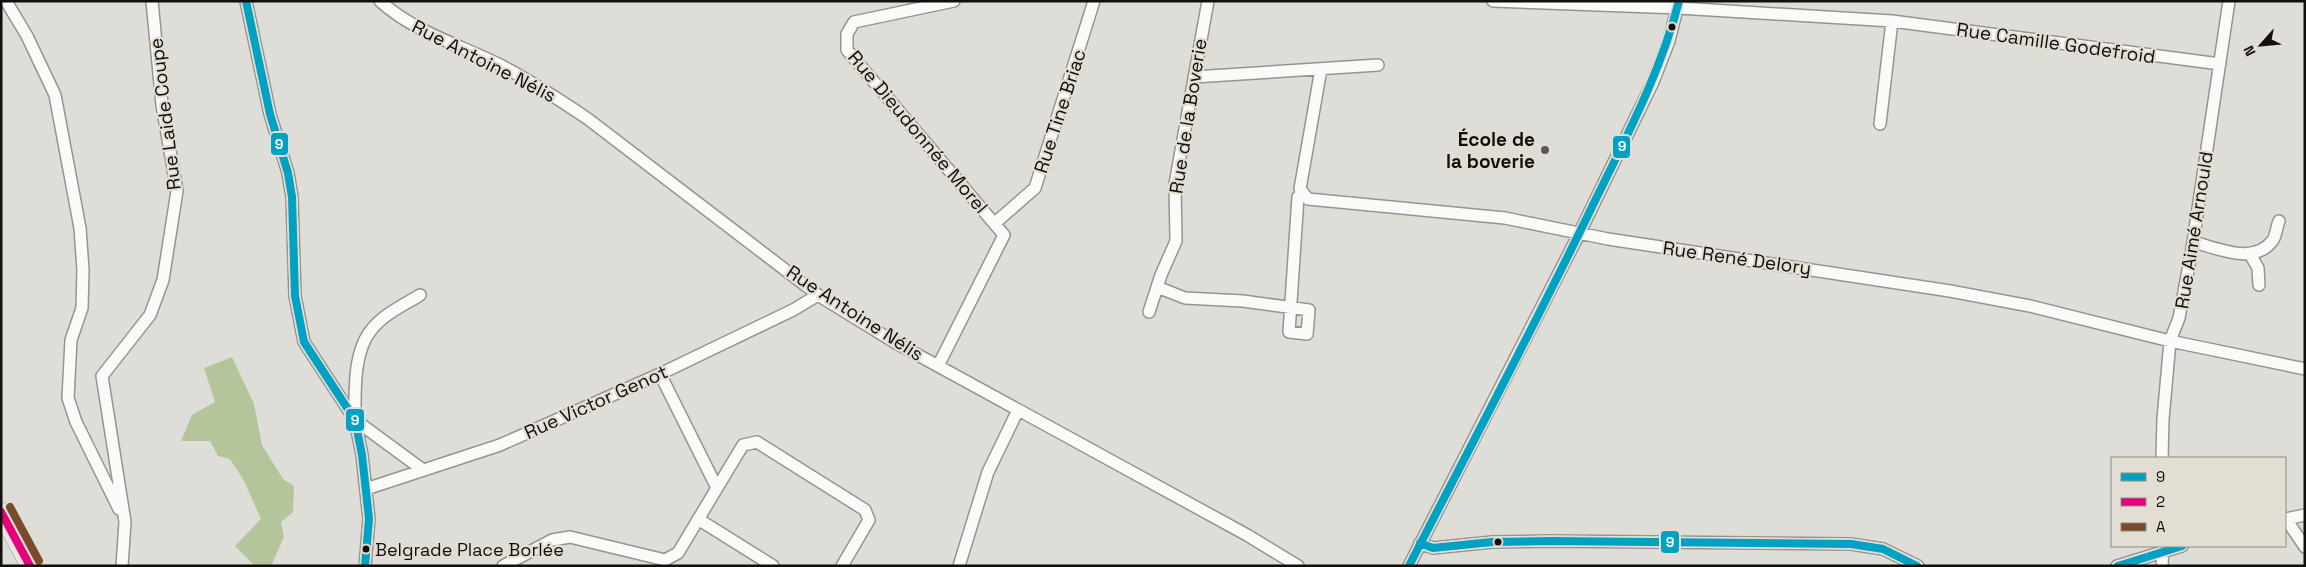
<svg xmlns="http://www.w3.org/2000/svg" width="2306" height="567" font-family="'Space Grotesk',sans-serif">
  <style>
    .forest { fill: #b4c59c }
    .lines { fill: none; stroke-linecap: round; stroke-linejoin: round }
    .street-casing { stroke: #959490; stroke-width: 14 }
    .primary-casing { stroke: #babab7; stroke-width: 20 }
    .street { stroke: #fafaf9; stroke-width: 11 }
    .primary { stroke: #ede6e4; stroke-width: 18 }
    .bus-1-casing { stroke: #e2ded4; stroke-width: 11 }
    .bus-2-casing { stroke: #e2ded4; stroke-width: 11 }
    .bus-3-casing { stroke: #e2ded4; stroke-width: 11 }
    .bus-1 { stroke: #01a1c4; stroke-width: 8 }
    .bus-2 { stroke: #e5007d; stroke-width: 8 }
    .bus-3 { stroke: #7a4b2a; stroke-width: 8 }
    .bus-dot { fill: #11100d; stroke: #e2ded4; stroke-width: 2 }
    .poi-dot { fill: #595854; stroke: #e2ded4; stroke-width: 2 }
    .labels { text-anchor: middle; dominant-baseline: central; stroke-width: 4.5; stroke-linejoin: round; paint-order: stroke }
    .bus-label { font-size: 18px; fill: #11100d; stroke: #e2ded4; text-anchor: start }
    .street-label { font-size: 19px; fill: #11100d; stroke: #e2ded4 }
    .poi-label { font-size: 19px; font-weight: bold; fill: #11100d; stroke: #e2ded4; text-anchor: end }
    .line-badge { stroke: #e2ded4; stroke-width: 2 }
    .badge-label { font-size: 14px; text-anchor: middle; font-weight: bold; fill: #fff }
  </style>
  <rect width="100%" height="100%" fill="#deddd8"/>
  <path class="forest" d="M232 357 254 404 262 445 283 479 294 486 293 512 281 522 284 537 271 566H255L235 546 261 519 244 481 230 459 218 456 210 441H181L192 415 215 402 204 368Z"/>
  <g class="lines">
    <defs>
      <path id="street" d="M6 1 27 36 55 95 80 228 83 270 82 308 71 340 68 398 76 422 119 509
        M246 1 270 114 288 173 292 197 295 296 304 342 355 420 362 455 369 519 365 566
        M380 1C414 32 460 45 500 65 531 81 560 100 588 119L818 295 896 343 1247 535 1298 566
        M1493 1 1679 8 1892 21 2220 64
        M1321 69 1300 189 1308 199 1505 218 1608 239 1950 291 2030 306 2170 341 2305 369
        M1194 77 1378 65
        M1880 124 1892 21
        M995 223 1035 188 1094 1
        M2193 242C2218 248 2254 266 2273 240 2276 235 2277 226 2279 221
        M2250 254 2258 268 2259 285
        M1157 287 1185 298 1243 301 1309 310 1307 334 1289 332 1298 197 1303 194
        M420 295C404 305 384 314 372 329 353 351 355 392 355 420L423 470
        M1149 312 1161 275 1176 241 1175 184 1208 1
        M938 366 1004 235 847 50V34L854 22 954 1
        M2162 458 2163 419 2170 341 2179 318 2192 249 2229 1
        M717 488 743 445 757 442 865 510 869 520 842 566
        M366 489 500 445 660 374 793 310 818 295
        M698 519 773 566
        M2285 519 2305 515
        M2286 519 2305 547
        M1420 543 1433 548 1492 542 1549 541 1851 544 1883 549 1918 566
        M122 566 125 522 102 376 150 315 163 280 177 191 162 105 152 1
        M503 566 552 540 570 537 665 560 678 553 717 488 660 374
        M959 566 988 472 1018 410
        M1409 566 1579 234 1653 82 1669 41 1679 1
        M2117 566 2182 546
        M2162 566 2163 546"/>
      <path id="primary" d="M1 512 30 566"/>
    </defs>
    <use href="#street" class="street-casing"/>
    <use href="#primary" class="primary-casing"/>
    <use href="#street" class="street"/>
    <use href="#primary" class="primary"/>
    <defs>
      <path id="bus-1" d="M246 1 270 114 288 173 292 197 295 296 304 342 355 420 362 455 369 519 365 566
        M1420 543 1433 548 1492 542 1549 541 1851 544 1883 549 1917 566
        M1409 566C1470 447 1533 329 1591 209 1624 141 1660 75 1679 1
        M2118 566 2182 546"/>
      <path id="bus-2" d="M1 512 30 566"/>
      <path id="bus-3" d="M10 507 39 561"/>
    </defs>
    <use href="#bus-1" class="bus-1-casing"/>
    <use href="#bus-2" class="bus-2-casing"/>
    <use href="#bus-3" class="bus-3-casing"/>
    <use href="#bus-1" class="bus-1"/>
    <use href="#bus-2" class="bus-2"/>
    <use href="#bus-3" class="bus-3"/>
  </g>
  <g class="bus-dot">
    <circle cx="1672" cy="27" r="4.5"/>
    <circle cx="1498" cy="542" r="4.5"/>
    <circle cx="366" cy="549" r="4.5"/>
  </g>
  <circle class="poi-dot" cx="1545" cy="150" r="5"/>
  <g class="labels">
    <g class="bus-label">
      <text x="375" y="549">Belgrade Place Borlée</text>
    </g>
    <g class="street-label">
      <text transform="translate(2056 43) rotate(8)">Rue Camille Godefroid</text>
      <text transform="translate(484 61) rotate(27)">Rue Antoine Nélis</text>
      <text transform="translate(1060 111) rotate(-72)">Rue Tine Briac</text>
      <text transform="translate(165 114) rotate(-97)">Rue Laide Coupe</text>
      <text transform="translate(1188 116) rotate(-81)">Rue de la Boverie</text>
      <text transform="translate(918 132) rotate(50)">Rue Dieudonnée Morel</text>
      <text transform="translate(2194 230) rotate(-81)">Rue Aimé Arnould</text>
      <text transform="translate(1737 258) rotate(8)">Rue René Delory</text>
      <text transform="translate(855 313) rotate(33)">Rue Antoine Nélis</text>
      <text transform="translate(596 402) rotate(-24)">Rue Victor Genot</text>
    </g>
    <g class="poi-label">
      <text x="1535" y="139">École de<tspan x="1535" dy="22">la boverie</tspan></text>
    </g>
  </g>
  <g class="line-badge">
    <rect x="270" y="132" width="19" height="24" rx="5" fill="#01a1c4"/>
    <rect x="1612" y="135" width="19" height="24" rx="5" fill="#01a1c4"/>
    <rect x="345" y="408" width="20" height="24" rx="5" fill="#01a1c4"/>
    <rect x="1660" y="530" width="20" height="24" rx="5" fill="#01a1c4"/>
  </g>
  <g class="badge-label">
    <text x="279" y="149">9</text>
    <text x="1622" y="151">9</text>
    <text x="355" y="425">9</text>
    <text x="1670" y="547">9</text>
  </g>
  <rect width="2306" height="567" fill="none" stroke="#11100d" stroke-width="5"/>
  <rect x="2111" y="457" width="175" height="90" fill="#e2ded4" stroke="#8e8c84"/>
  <rect x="2121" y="473" width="25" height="8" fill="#01a1c4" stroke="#8e8c84"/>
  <text x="2156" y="482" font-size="15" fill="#11100d">9</text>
  <rect x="2121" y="498" width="25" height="8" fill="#e5007d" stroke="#8e8c84"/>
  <text x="2156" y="507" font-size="15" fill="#11100d">2</text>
  <rect x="2121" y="523" width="25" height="8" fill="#7a4b2a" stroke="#8e8c84"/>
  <text x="2156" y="532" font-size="15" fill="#11100d">A</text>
  <g transform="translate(2261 45) rotate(243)" stroke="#e2ded4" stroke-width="4" paint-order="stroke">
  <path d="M0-4L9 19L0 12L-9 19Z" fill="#11100d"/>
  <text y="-8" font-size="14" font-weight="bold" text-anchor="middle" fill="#11100d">N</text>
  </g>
</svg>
